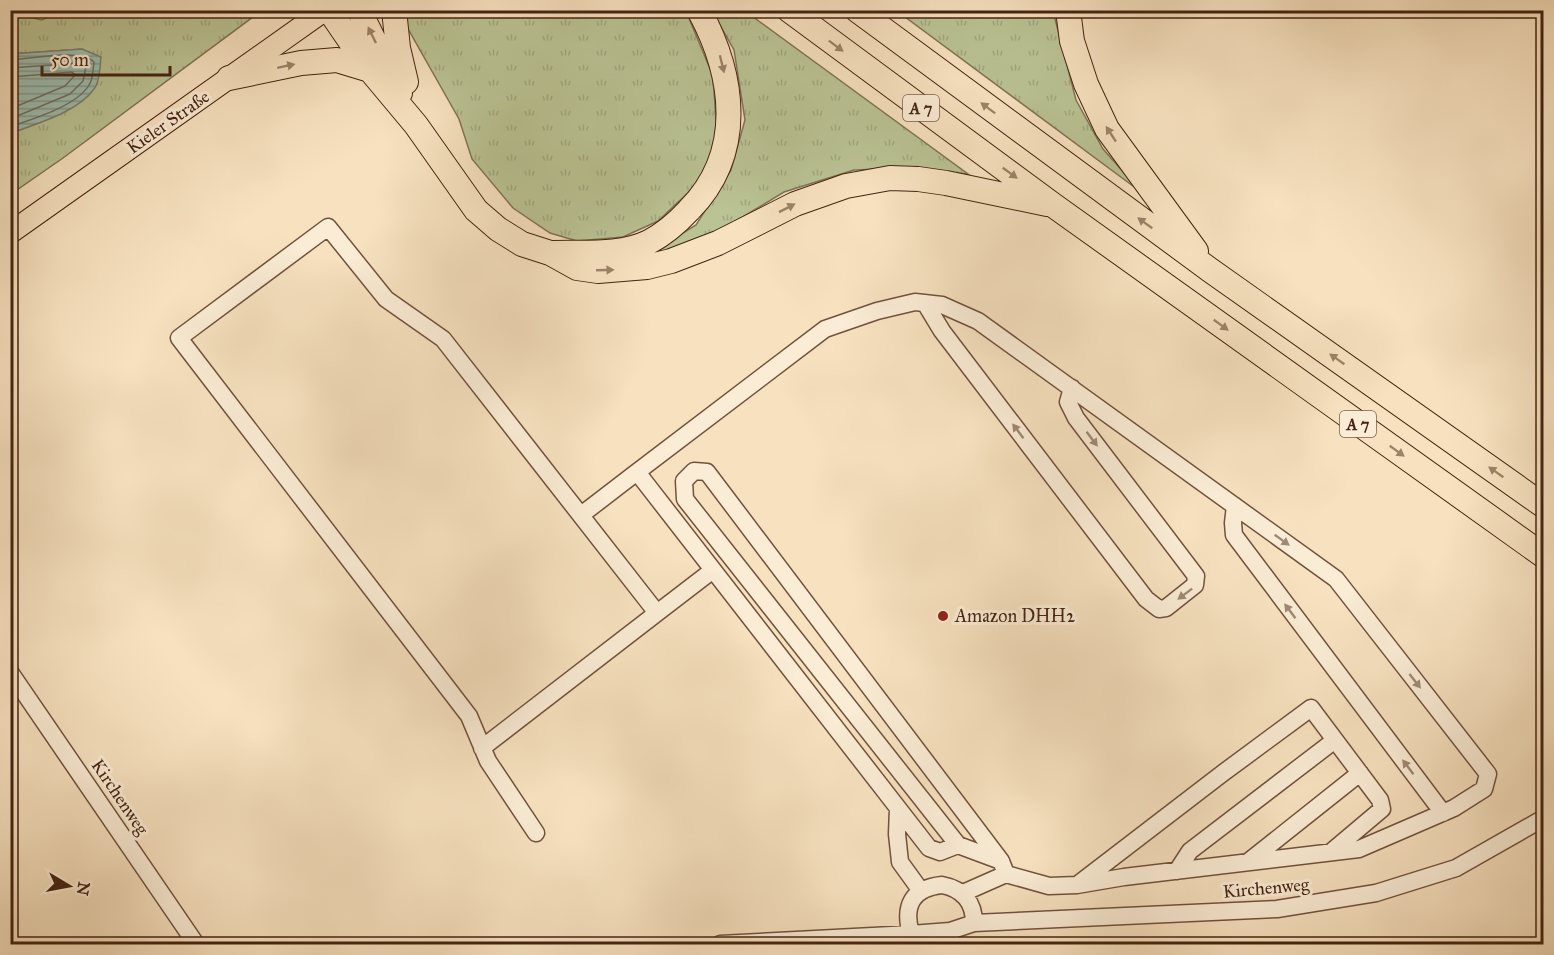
<svg xmlns="http://www.w3.org/2000/svg" width="1554" height="955" font-family="'IM FELL Great Primer',serif">
  <style>
    .grass { fill: url(#grass-tufts); stroke: #807353; stroke-width: 1.5 }
    .water { fill: url(#water-rules); stroke: #7a8071; stroke-width: 1.5 }
    .lines { fill: none; stroke-linecap: round; stroke-linejoin: round }
    .shore { stroke: #717062; stroke-width: 1.5 }
    .minor-casing { stroke: #72523d; stroke-width: 19 }
    .major-casing { stroke: #452312; stroke-width: 23 }
    .highway-casing { stroke: #452312; stroke-width: 26 }
    .minor { stroke: #faecd5; stroke-width: 16 }
    .major { stroke: #f7e1bf; stroke-width: 21 }
    .highway { stroke: #f7e1bf; stroke-width: 24 }
    .oneway { fill: #9e8268 }
    .oneway2 { fill: #a08874 }
    .poi-dot { fill: #8f2418; stroke: #faecd5; stroke-width: 2 }
    .labels { text-anchor: middle; dominant-baseline: central; stroke-width: 6; stroke-linejoin: round; paint-order: stroke }
    .shield { fill: #faecd5; stroke: #7b5f4c; stroke-width: 1.5 }
    .shield-label { font-size: 16px; font-weight: bold; fill: #452312 }
    .street-label { font-size: 18px; fill: #452312; stroke: #faecd5 }
    .poi-label { font-size: 18px; fill: #452312; stroke: #faecd5; text-anchor: start }
  </style>
  <defs>
    <pattern id="grass-tufts" width="24" height="20" patternUnits="userSpaceOnUse" patternTransform="scale(1.5)"><rect width="24" height="20" fill="#bac394"/><path d="M3 7l-1-3M5 7V3M7 7l1-3M15 17l-1-3M17 17v-4M19 17l1-3" fill="none" stroke="#a1a77f"/></pattern>
    <pattern id="water-rules" width="6" height="5" patternUnits="userSpaceOnUse" patternTransform="scale(1.5)"><rect width="6" height="5" fill="#9dbeb1"/><path d="M0 2.5h6" fill="none" stroke="#829a8f"/></pattern>
  </defs>
  <rect width="100%" height="100%" fill="#f7e1bf"/>
  <filter id="stains"><feTurbulence type="fractalNoise" baseFrequency=".00333" numOctaves="4"/><feColorMatrix values="0 0 0 0 .2 0 0 0 0 .09 0 0 0 0 .02 0 0 0 .5 -.17"/></filter>
  <radialGradient id="worn" r=".72"><stop offset=".6" stop-color="#630" stop-opacity="0"/><stop offset="1" stop-color="#630" stop-opacity=".3"/></radialGradient>
  <path class="grass" d="M64 10 261 11 63 158 11 194V133L36 124 82 49 11 54 10 13 42 20Z
    M408 11H686L713 76 716 121 714 156 693 188 658 221 623 237 577 241 550 233 513 208 472 159 459 119 407 27Z
    M712 11H745L968 174 906 168 854 170 784 192 706 239 658 257 612 262 654 251 696 225 731 170 745 120 734 50Z
    M897 11H1053L1076 100 1103 149 1141 192Z"/>
  <path class="water" d="M82 49 101 57C100 66 100 82 94 89 78 112 36 124 11 133V54Z"/>
  <g class="lines">
    <path class="shore" d="M10 60C31 59 80 48 94 62 93 69 93 80 89 85 77 106 32 119 10 127
      M10 68 79 63 86 67 83 81 70 94 10 119
      M10 77 72 72 75 75 65 86 10 109"/>
    <defs>
      <path id="minor" d="M925 303 942 331 1146 599 1159 609 1166 608 1195 585 1196 576 1076 418 1068 402 1072 388
        M1235 506 1233 523 1234 535 1443 813
        M581 515 637 472
        M657 613 713 570
        M10 672 196 944
        M482 748 657 613 443 339 386 299 328 227 179 338 469 716 488 761 536 833
        M898 809 897 834 900 862 921 891
        M958 845 940 852 929 848 637 472 825 329 877 311 915 302 942 305 978 321 1336 579 1488 774 1484 789 1454 808 1359 849 1124 877 1077 885
        M1001 861 707 472 694 471 684 481 685 499 958 845 1001 861 1006 874
        M1248 862 1360 773
        M1177 871 1190 851 1335 740
        M942 885C963 889 974 902 974 923L950 931 911 934C903 906 912 888 942 885Z
        M963 893 1006 874 1049 886 1077 885 1223 773 1311 708 1380 800 1382 809 1331 852
        M974 923 1277 909 1376 893 1456 868 1544 818
        M720 944 911 934"/>
      <path id="major" d="M10 233 325 10"/>
      <path id="highway" d="M329 10 370 70 416 125 476 210 498 229 522 244 550 253 577 268 598 271 647 267 671 261 718 243 795 204 846 186 890 178 918 179 946 183 1047 204
        M359 10 400 93
        M394 10 398 48 406 82
        M789 10 1053 205 1544 556
        M857 10 1210 270 1544 506
        M1068 10 1072 41 1086 84 1107 129 1196 251
        M229 78 301 63 337 60 370 70
        M554 253C585 252 621 256 649 242 664 234 678 222 689 210 745 153 735 76 699 10"/>
    </defs>
    <use href="#minor" class="minor-casing"/>
    <use href="#major" class="major-casing"/>
    <use href="#highway" class="highway-casing"/>
    <use href="#minor" class="minor"/>
    <use href="#major" class="major"/>
    <use href="#highway" class="highway"/>
  </g>
  <defs><path id="oneway-solid" d="M-6-.8H1V-3.2L6.5 0L1 3.2V.8H-6Z" transform="scale(1.5)"/></defs>
  <g class="oneway">
    <use href="#oneway-solid" transform="translate(372 35) rotate(-116)"/>
    <use href="#oneway-solid" transform="translate(836 46) rotate(37)"/>
    <use href="#oneway-solid" transform="translate(722 64) rotate(76)"/>
    <use href="#oneway-solid" transform="translate(286 66) rotate(-12)"/>
    <use href="#oneway-solid" transform="translate(988 108) rotate(-143)"/>
    <use href="#oneway-solid" transform="translate(1111 134) rotate(-123)"/>
    <use href="#oneway-solid" transform="translate(1010 173) rotate(36)"/>
    <use href="#oneway-solid" transform="translate(787 208) rotate(-27)"/>
    <use href="#oneway-solid" transform="translate(1145 223) rotate(-144)"/>
    <use href="#oneway-solid" transform="translate(605 270) rotate(-2)"/>
    <use href="#oneway-solid" transform="translate(1221 325) rotate(36)"/>
    <use href="#oneway-solid" transform="translate(1337 359) rotate(-145)"/>
    <use href="#oneway-solid" transform="translate(1397 451) rotate(36)"/>
    <use href="#oneway-solid" transform="translate(1496 472) rotate(-145)"/>
  </g>
  <g class="oneway2">
    <use href="#oneway-solid" transform="translate(1018 431) rotate(-127)"/>
    <use href="#oneway-solid" transform="translate(1092 439) rotate(53)"/>
    <use href="#oneway-solid" transform="translate(1282 540) rotate(36)"/>
    <use href="#oneway-solid" transform="translate(1185 594) rotate(143)"/>
    <use href="#oneway-solid" transform="translate(1290 611) rotate(-127)"/>
    <use href="#oneway-solid" transform="translate(1415 681) rotate(52)"/>
    <use href="#oneway-solid" transform="translate(1408 767) rotate(-127)"/>
  </g>
  <circle class="poi-dot" cx="943" cy="616" r="6"/>
  <g class="labels">
    <g class="shield">
      <rect x="903" y="95" width="36" height="26" rx="4.5"/>
      <rect x="1340" y="411" width="36" height="26" rx="4.5"/>
    </g>
    <g class="shield-label">
      <text x="921" y="108">A 7</text>
      <text x="1358" y="424">A 7</text>
    </g>
    <g class="street-label">
      <text transform="translate(168 122) rotate(-35)">Kieler Straße</text>
      <text transform="translate(120 797) rotate(56)">Kirchenweg</text>
      <text transform="translate(1266 888) rotate(-5)">Kirchenweg</text>
    </g>
    <g class="poi-label">
      <text x="955" y="616">Amazon DHH2</text>
    </g>
  </g>
  <rect width="1554" height="955" fill="none" stroke="#f7e1bf" stroke-width="36"/>
  <rect x="12" y="12" width="1530" height="931" fill="none" stroke="#452312" stroke-width="3"/>
  <rect x="18" y="18" width="1518" height="919" fill="none" stroke="#452312" stroke-width="1.5"/>
  <g transform="translate(69 886) rotate(100)" stroke="#faecd5" stroke-width="4.5" paint-order="stroke">
  <path d="M0-4.5L10 22L0 15L-10 22Z" fill="#452312"/>
  <text y="-9" font-size="16" font-weight="bold" text-anchor="middle" fill="#452312">N</text>
  </g>
  <path d="M42 66v9h128v-9" fill="none" stroke="#452312" stroke-width="3"/>
  <text x="51" y="66" font-size="18" fill="#452312" stroke="#faecd5" stroke-width="4.5" paint-order="stroke">50 m</text>
  <rect width="100%" height="100%" filter="url(#stains)"/>
  <rect width="100%" height="100%" fill="url(#worn)"/>
</svg>
